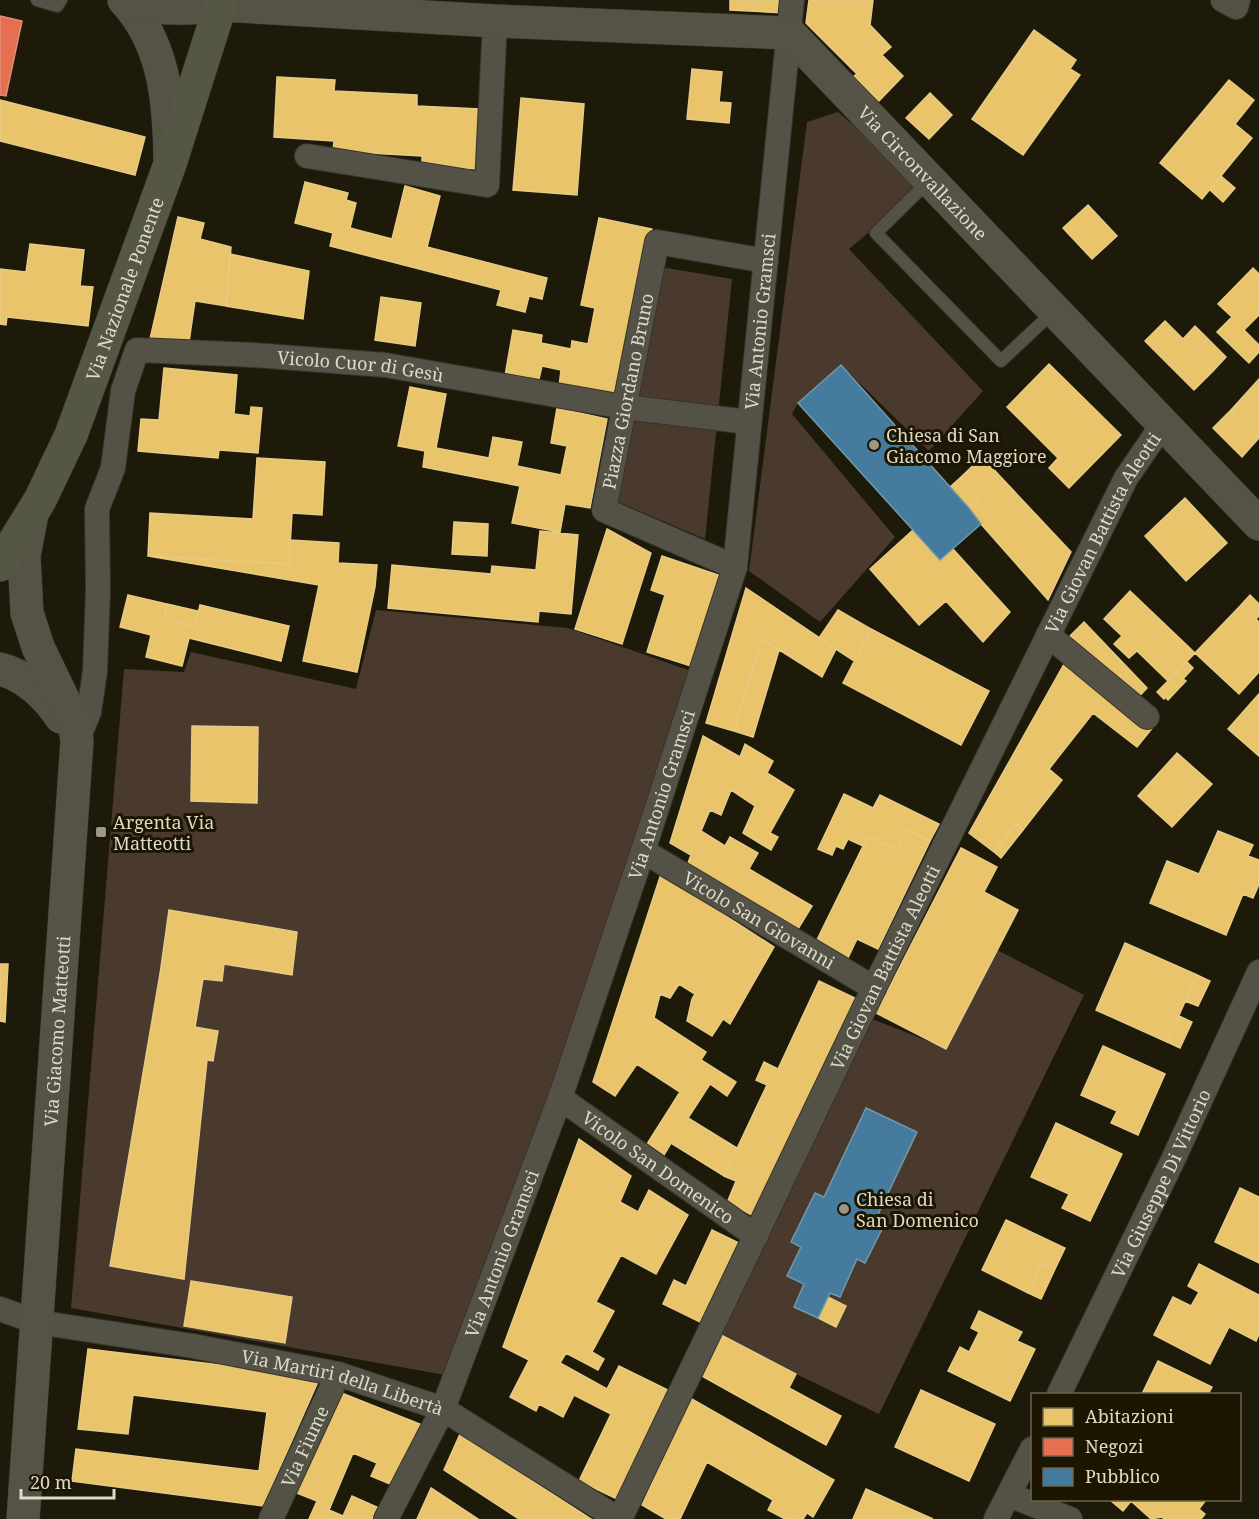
<svg xmlns="http://www.w3.org/2000/svg" width="1259" height="1519" font-family="'Noto Serif',serif">
  <style>
    .green { fill: #4a392d }
    .homes { fill: #e9c46a; stroke: #e6cb87; stroke-width: 1.5 }
    .shops { fill: #e76f51; stroke: #e48f75; stroke-width: 1.5 }
    .public { fill: #457b9d; stroke: #7398aa; stroke-width: 1.5 }
    .lines { fill: none; stroke-linecap: round; stroke-linejoin: round }
    .lane-casing { stroke: #37342a; stroke-width: 14 }
    .street-casing { stroke: #37342a; stroke-width: 26 }
    .secondary-casing { stroke: #37342a; stroke-width: 34 }
    .primary-casing { stroke: #37342a; stroke-width: 34 }
    .lane { stroke: #545246; stroke-width: 12 }
    .street { stroke: #545246; stroke-width: 24 }
    .secondary { stroke: #555345; stroke-width: 33 }
    .primary { stroke: #565644; stroke-width: 33 }
    .poi-dot { fill: #9a9787; stroke: #1c1500; stroke-width: 2 }
    .labels { text-anchor: middle; dominant-baseline: central; stroke-width: 6; stroke-linejoin: round; paint-order: stroke }
    .street-label { font-size: 18px; fill: #dedaca; stroke: #1c1500 }
    .poi-label { font-size: 18px; fill: #dedaca; stroke: #1c1500; text-anchor: start }
  </style>
  <rect width="100%" height="100%" fill="#1d1a0a"/>
  <path class="green" d="M838 112 924 186 849 249 983 391 929 451 841 365 798 403 792 414 895 537 820 622 749 571 807 122Z
    M661 267 732 279 705 539 616 501Z
    M376 610 568 628 694 672 551 1093 445 1375 71 1308 124 669 184 672 191 652 356 689Z
    M997 950 1084 995 879 1414 796 1374 721 1335 862 1015 946 1048Z"/>
  <path class="homes" d="M730 0H786L785 13 730 10Z
    M809 0H873L870 25 891 47 882 55 903 76 879 101 854 76 857 74 806 23Z
    M1034 30 1076 60 1070 69 1080 75 1023 155 972 119Z
    M692 69 722 72 719 102 731 103 729 123 687 119Z
    M277 77 335 80 334 91 417 95V106L480 109 477 169 422 166V156L333 151 334 141 274 137Z
    M1229 80 1254 100 1235 124 1252 138 1202 199 1160 163Z
    M930 93 952 115 929 139 906 118Z
    M521 98 584 104 577 195 513 190Z
    M0 100 145 137 135 175 0 141Z
    M1221 176 1235 188 1223 202 1210 190Z
    M305 182 348 193 346 200 356 203 350 228 392 239 405 186 440 196 427 247 547 278 542 299 529 296 525 312 497 305 501 290 330 246 333 233 295 223Z
    M1088 205 1117 236 1092 259 1063 228Z
    M178 217 204 223 200 239 231 247 226 306 195 301 189 342 150 339Z
    M599 218 652 229 619 396 559 387 561 370 542 366 538 383 505 376 513 330 542 335 541 343 571 349 572 341 588 344 595 308 581 305Z
    M30 244 84 250 80 286 93 287 88 326 7 317 6 325 0 324V269L26 272Z
    M230 254 309 271 303 319 226 306Z
    M1253 268 1259 274V315L1244 330 1259 345V352L1249 363 1217 332 1232 317 1218 304Z
    M381 297 421 303 415 346 375 340Z
    M1165 321 1183 339 1195 326 1208 339 1195 351 1214 370 1194 390 1145 341Z
    M1208 339 1226 357 1214 370 1195 351Z
    M1049 364 1121 435 1069 488 1049 468 1058 458 1007 407Z
    M164 368 237 375 234 414 250 416 251 407 262 408 258 453 219 450 218 458 138 451 141 419 159 420Z
    M1259 379V438L1231 410Z
    M410 387 446 394 436 448 489 458 493 437 522 442 517 466 561 475 567 446 551 443 557 408 607 419 590 508 565 504 560 532 512 523 520 486 423 467 425 451 398 446Z
    M1231 410 1259 438 1242 457 1213 428Z
    M982 457 1071 552 1048 600 981 524 969 508 980 499 960 478Z
    M257 458 325 462 322 515 292 513 289 564 148 556 150 513 253 519Z
    M960 478 980 499 969 508 950 487Z
    M1185 498 1227 543 1186 581 1145 536Z
    M454 522 488 524 487 556 452 554Z
    M607 529 651 553 622 644 575 629Z
    M913 530 940 560 953 549 1010 612 983 642 946 601 919 625 870 569Z
    M540 531 578 535 571 614 539 611 538 622 388 608 392 565 491 574 492 566 536 570Z
    M290 540 339 543 338 563 377 565 375 587 357 672 303 661 319 585 148 556 289 564Z
    M662 556 721 576 691 666 647 652 665 595 651 590Z
    M746 588 836 649 822 677 762 639 734 731 706 723Z
    M1130 591 1195 653 1168 681 1137 651 1129 658 1114 644 1122 636 1104 619Z
    M128 595 167 604 164 619 195 627 200 605 289 626 281 661 189 638 182 666 146 657 151 635 120 627Z
    M1250 595 1259 604V616L1256 619 1241 605Z
    M167 604 198 611 195 627 164 619Z
    M1241 605 1259 622V672L1239 694 1195 653Z
    M838 610 871 629 854 661 819 638Z
    M1084 622 1147 688 1132 704 1069 637Z
    M871 629 989 691 961 745 843 683Z
    M762 639 779 650 753 737 734 731Z
    M1067 659 1153 727 1137 747 1093 713 1049 769 1062 780 1023 830 1016 824 994 852 969 833Z
    M1187 662 1193 668 1183 679 1186 681 1168 700 1165 697 1164 699 1157 692Z
    M1259 694V756L1228 729Z
    M192 726 258 727 257 803 191 801Z
    M703 736 740 757 745 744 773 761 767 773 794 790 770 833 778 837 771 850 743 833 755 806 731 790 721 815 710 810 701 831 725 846 730 837 758 853 749 869 812 906 798 929 688 863 691 855 670 843Z
    M1177 753 1212 784 1172 827 1138 796Z
    M844 794 873 808 880 795 939 824 930 841 907 830 898 850 868 836 863 846 848 839 843 849 836 846 832 855 818 849Z
    M1016 824 1023 830 1001 858 994 852Z
    M907 830 930 841 878 949 857 939 846 962 814 946 868 836 898 850Z
    M1218 831 1253 845 1248 856 1259 860V884L1253 898 1243 894 1226 935 1150 903 1167 861 1199 874Z
    M961 848 997 867 984 892 1018 910 946 1049 876 1013Z
    M661 874 774 947 730 1024 723 1019 712 1036 687 1021 692 999 695 994 679 984 670 998 660 994 654 1018 706 1052 701 1060 736 1082 727 1096 710 1084 688 1118 737 1148 724 1176 671 1143 664 1155 647 1144 680 1092 637 1064 615 1096 593 1082Z
    M169 910 297 932 292 975 224 964 222 981 203 979 195 1027 218 1031 213 1061 207 1060 184 1279 110 1266 160 974Z
    M1125 943 1197 975 1167 1042 1096 1010Z
    M0 964H8L5 1022 0 1021Z
    M1197 975 1210 981 1198 1006 1185 1001Z
    M819 981 857 999 754 1216 727 1203 736 1181 724 1176 767 1085 756 1080 764 1062 778 1069Z
    M1179 1016 1192 1022 1180 1048 1167 1042Z
    M1103 1046 1165 1074 1138 1135 1111 1123 1117 1111 1081 1095Z
    M1056 1123 1122 1154 1090 1221 1062 1208 1069 1194 1031 1177Z
    M579 1139 631 1176 620 1202 638 1212 649 1190 688 1215 656 1274 621 1255 596 1302 614 1311 592 1352 604 1359 598 1370 566 1353 560 1363 607 1389 619 1366 668 1390 617 1499 579 1481 611 1414 574 1395 563 1417 539 1404 536 1411 510 1397 529 1360 503 1347Z
    M1240 1188 1259 1197V1263L1215 1242Z
    M1006 1220 1065 1248 1055 1269 1042 1263 1028 1293 982 1270Z
    M712 1230 739 1243 700 1322 663 1304 674 1280 686 1286Z
    M1042 1263 1055 1269 1041 1299 1028 1293Z
    M1199 1264 1259 1295V1334L1256 1341 1229 1327 1210 1364 1154 1335 1173 1297 1191 1306 1199 1292 1188 1286Z
    M191 1281 292 1297 285 1343 184 1326Z
    M828 1297 846 1306 836 1327 818 1318Z
    M979 1311 1022 1332 1017 1341 1035 1349 1010 1401 948 1371 960 1347 969 1352 979 1332 971 1328Z
    M721 1335 796 1374 789 1388 841 1416 826 1445 700 1375Z
    M88 1349 320 1377 263 1506 72 1481 76 1449 259 1471 267 1412 133 1395 128 1434 78 1429Z
    M1158 1361 1212 1387 1208 1394H1142Z
    M921 1390 995 1424 969 1481 895 1447Z
    M339 1392 427 1427 402 1489 371 1476 377 1463 353 1453 329 1510 343 1516 352 1496 386 1511 382 1519H309L317 1501 297 1493Z
    M690 1398 834 1480 813 1517 807 1513 803 1519H785L768 1510 773 1500 707 1462 680 1519H666L642 1505Z
    M460 1434 591 1519H519L444 1470Z
    M431 1488 478 1519H417Z
    M866 1489 888 1499 933 1519H853Z
    M1110 1500H1206L1199 1509 1205 1514 1201 1519H1164L1162 1517 1151 1519 1131 1501 1123 1511Z"/>
  <path class="shops" d="M0 16 22 21 6 96 0 95Z"/>
  <path class="public" d="M841 365 969 508 981 524 940 560 798 403Z
    M866 1108 917 1132 875 1221 884 1225 865 1263 857 1259 840 1297 830 1293 818 1318 794 1307 804 1284 787 1276 801 1247 791 1242 815 1193 824 1197Z"/>
  <g class="lines">
    <defs>
      <path id="lane" d="M37 0 57 6 61 0
        M929 181 876 233 1001 361 1053 312"/>
      <g id="street">
        <path d="M1223 0 1236 7 1238 0"/>
        <path d="M307 156 487 185 495 21"/>
        <path id="s1" d="M735 567 604 510 657 242 766 261"/>
        <path d="M1048 635 1147 717"/>
        <path id="s2" d="M77 741 89 712 95 671 98 590 97 509 113 468 123 391 137 350 253 355 385 365 624 407 749 422"/>
        <path id="s3" d="M643 851 874 988"/>
        <path id="s4" d="M560 1098 756 1236"/>
        <path id="s5" d="M0 1309 37 1322 193 1346 338 1374 443 1409 618 1519"/>
        <path id="s6" d="M1059 1394 1172 1162 1259 972"/>
        <path d="M1009 1495 1070 1519"/>
        <path id="s7" d="M271 1519 338 1374"/>
        <path id="s8" d="M386 1519 443 1409 560 1098 643 851 735 567 792 0"/>
        <path id="s9" d="M620 1519 874 988 1126 478 1163 424"/>
        <path d="M996 1519 1032 1449"/>
      </g>
      <g id="secondary">
        <path d="M124 0C165 44 169 102 170 158"/>
        <path id="s10" d="M126 2C158 10 188 10 221 5L495 21 789 33 1259 524"/>
        <path d="M0 669C25 675 47 696 61 717"/>
        <path id="s11" d="M23 1519 77 741 74 722 38 647 27 613 24 556 32 514"/>
      </g>
      <g id="primary">
        <path id="s12" d="M0 565 40 500 71 435 170 164 222 0"/>
      </g>
    </defs>
    <use href="#lane" class="lane-casing"/>
    <use href="#street" class="street-casing"/>
    <use href="#secondary" class="secondary-casing"/>
    <use href="#primary" class="primary-casing"/>
    <use href="#lane" class="lane"/>
    <use href="#street" class="street"/>
    <use href="#secondary" class="secondary"/>
    <use href="#primary" class="primary"/>
  </g>
  <g class="poi-dot">
    <circle cx="874" cy="445" r="6"/>
    <rect x="95" y="826" width="12" height="12" rx="3"/>
    <circle cx="844" cy="1209" r="6"/>
  </g>
  <g class="labels">
    <g class="street-label">
      <text stroke="none"><textPath href="#s10" startOffset="858">Via Circonvallazione</textPath></text>
      <text stroke="none"><textPath href="#s12" startOffset="304">Via Nazionale Ponente</textPath></text>
      <text stroke="none"><textPath href="#s8" startOffset="1262">Via Antonio Gramsci</textPath></text>
      <text stroke="none"><textPath href="#s2" startOffset="624">Vicolo Cuor di Gesù</textPath></text>
      <text stroke="none"><textPath href="#s1" startOffset="264">Piazza Giordano Bruno</textPath></text>
      <text stroke="none"><textPath href="#s9" startOffset="1098">Via Giovan Battista Aleotti</textPath></text>
      <text stroke="none"><textPath href="#s8" startOffset="776">Via Antonio Gramsci</textPath></text>
      <text stroke="none"><textPath href="#s3" startOffset="135">Vicolo San Giovanni</textPath></text>
      <text stroke="none"><textPath href="#s9" startOffset="612">Via Giovan Battista Aleotti</textPath></text>
      <text stroke="none"><textPath href="#s11" startOffset="489">Via Giacomo Matteotti</textPath></text>
      <text stroke="none"><textPath href="#s4" startOffset="120">Vicolo San Domenico</textPath></text>
      <text stroke="none"><textPath href="#s6" startOffset="234">Via Giuseppe Di Vittorio</textPath></text>
      <text stroke="none"><textPath href="#s8" startOffset="290">Via Antonio Gramsci</textPath></text>
      <text stroke="none"><textPath href="#s5" startOffset="351">Via Martiri della Libertà</textPath></text>
      <text stroke="none"><textPath href="#s7" startOffset="80">Via Fiume</textPath></text>
    </g>
    <g class="poi-label">
      <text x="886" y="435">Chiesa di San<tspan x="886" dy="21">Giacomo Maggiore</tspan></text>
      <text x="113" y="822">Argenta Via<tspan x="113" dy="21">Matteotti</tspan></text>
      <text x="856" y="1199">Chiesa di<tspan x="856" dy="21">San Domenico</tspan></text>
    </g>
  </g>
  <rect x="1031" y="1393" width="210" height="108" fill="#1c1500" stroke="#6a6451" stroke-width="1.5"/>
  <rect x="1043" y="1408" width="30" height="18" fill="#e9c46a" stroke="#6a6451" stroke-width="1.5"/>
  <text x="1085" y="1423" font-size="18" fill="#dedaca">Abitazioni</text>
  <rect x="1043" y="1438" width="30" height="18" fill="#e76f51" stroke="#6a6451" stroke-width="1.5"/>
  <text x="1085" y="1453" font-size="18" fill="#dedaca">Negozi</text>
  <rect x="1043" y="1468" width="30" height="18" fill="#457b9d" stroke="#6a6451" stroke-width="1.5"/>
  <text x="1085" y="1483" font-size="18" fill="#dedaca">Pubblico</text>
  <path d="M21 1489v9h93v-9" fill="none" stroke="#dedaca" stroke-width="3"/>
  <text x="30" y="1489" font-size="18" fill="#dedaca" stroke="#1c1500" stroke-width="4.5" paint-order="stroke">20 m</text>
</svg>
